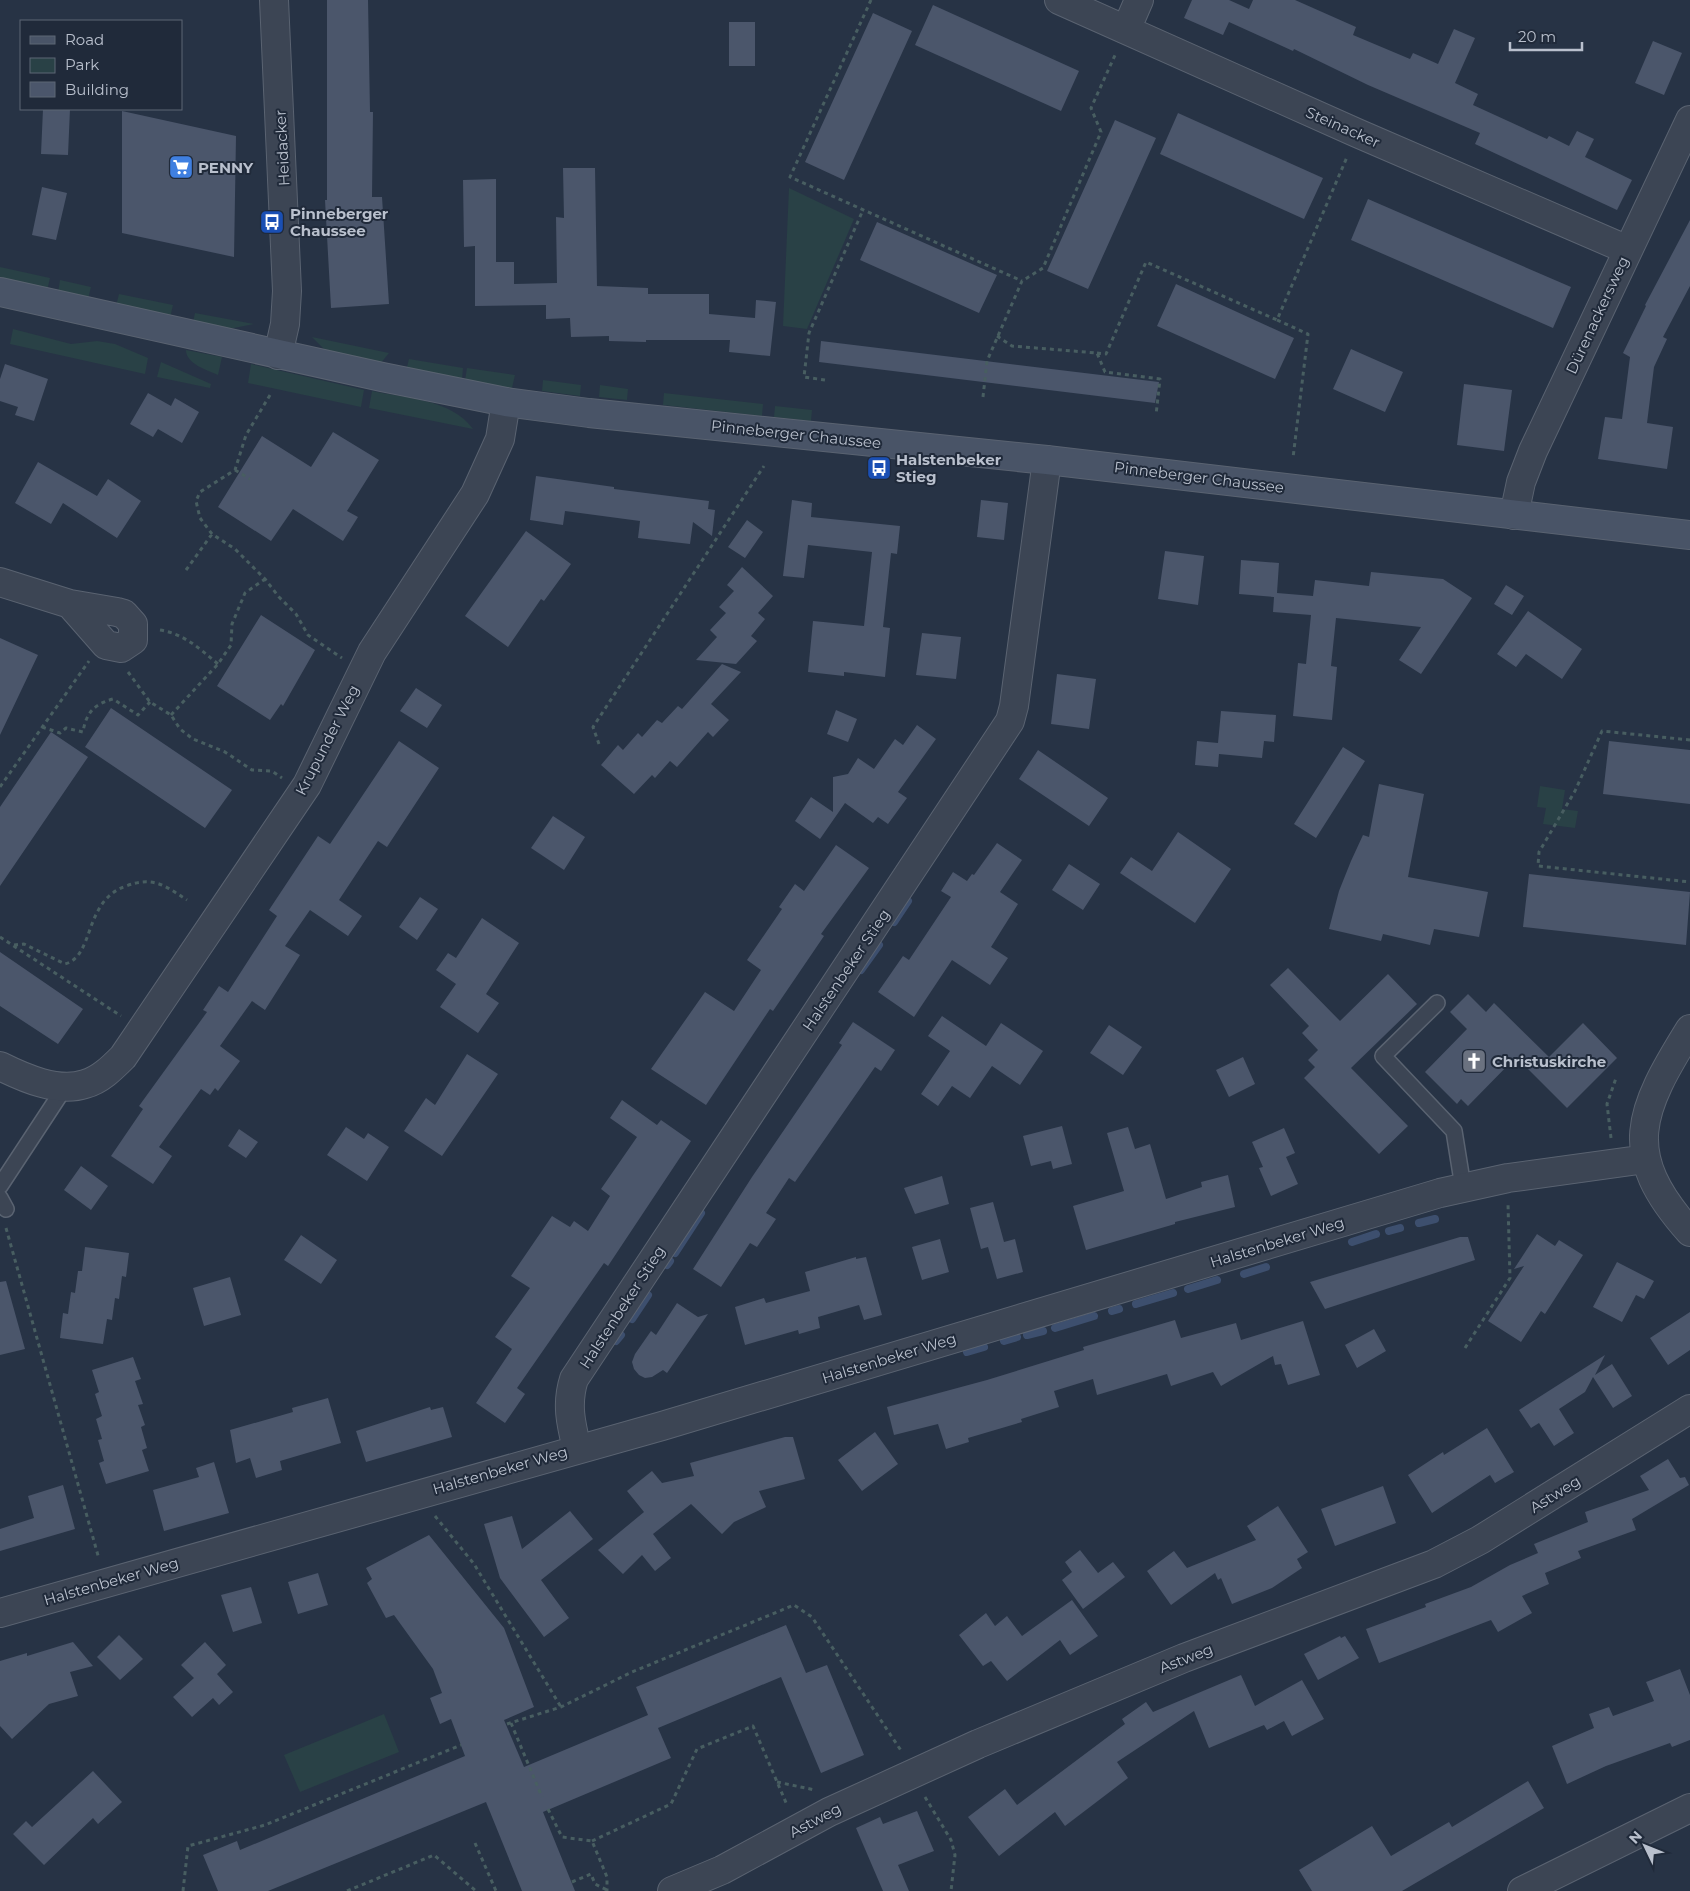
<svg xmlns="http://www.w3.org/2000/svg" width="1690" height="1891" font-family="Montserrat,sans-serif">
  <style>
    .green { fill: #294146 }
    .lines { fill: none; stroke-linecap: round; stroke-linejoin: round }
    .stream { stroke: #3d4f6e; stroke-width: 8 }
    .building { fill: #4b566b }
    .service-casing { stroke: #5a6371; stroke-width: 18 }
    .minor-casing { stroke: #5a6371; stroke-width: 30 }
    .tertiary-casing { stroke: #5a6371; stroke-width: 30 }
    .secondary-casing { stroke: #5a6371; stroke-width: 30 }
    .path { stroke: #485e61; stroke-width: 3; stroke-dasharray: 4 4; stroke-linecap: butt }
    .service { stroke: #3c4554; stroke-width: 15 }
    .minor { stroke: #3c4554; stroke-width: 28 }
    .tertiary { stroke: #3c4554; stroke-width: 28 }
    .secondary { stroke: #495467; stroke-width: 28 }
    .labels { text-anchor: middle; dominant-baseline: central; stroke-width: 4; stroke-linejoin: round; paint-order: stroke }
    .street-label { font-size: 15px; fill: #b9c0cd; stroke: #202a3a }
    .poi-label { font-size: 15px; font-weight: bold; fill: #b9c0cd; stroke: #202a3a; text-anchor: start }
  </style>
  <rect width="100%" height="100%" fill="#273345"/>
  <path class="green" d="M789 188 854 219 807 329 783 326Z
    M0 267 50 278 47 291 0 281Z
    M60 280 91 287 88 299 58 293Z
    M119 294 173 305 170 318 116 306Z
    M195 313 254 324 229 329 193 322Z
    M13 329 71 344 97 341 115 344 148 358 145 374 10 344Z
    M312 337 389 353 380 364 326 351Z
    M186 350 222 357 218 375C207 370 186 364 186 350Z
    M409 359 463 368 462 380 406 371Z
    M161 362 211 384 210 388 157 377Z
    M251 364 364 390 361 407 248 383Z
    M467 368 515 375 512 388 465 381Z
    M543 380 581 385 580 396 542 391Z
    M600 385 628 389 627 400 599 397Z
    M372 391C404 398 452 399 473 429L369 408Z
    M664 393 763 404 762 416 663 405Z
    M775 406 812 410 811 421 774 417Z
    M1540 786 1565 790 1562 809 1578 811 1575 828 1543 824 1546 808 1537 807Z
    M384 1714 399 1752 300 1792 284 1755Z"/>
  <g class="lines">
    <path class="stream" d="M894 922 908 901
      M861 970 879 945
      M1419 1223 1435 1219
      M1389 1231 1400 1228
      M1352 1242 1376 1234
      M675 1253 701 1213
      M667 1265 670 1261
      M1244 1274 1266 1267
      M1188 1289 1217 1280
      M1136 1304 1173 1293
      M1112 1311 1119 1309
      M632 1319 648 1295
      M1055 1328 1094 1316
      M1027 1335 1043 1331
      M616 1341 621 1335
      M1004 1341 1017 1337
      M967 1352 984 1347"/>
  </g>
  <path class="building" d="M327 0H368L370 112H373L372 197H382L389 304 331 308 325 200H327Z
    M1192 0H1229L1249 9 1253 0H1295L1356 27 1353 35 1410 59 1413 53 1438 64 1454 29 1475 38 1455 83 1478 94 1473 105 1547 139 1549 136 1569 146 1577 131 1594 139 1585 157 1632 180 1617 210 1475 144 1480 133 1368 85 1294 49 1293 51 1229 22 1223 35 1184 18Z
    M933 5 1079 71 1061 111 915 45Z
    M873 13 912 31 844 180 805 162Z
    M729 22H755V66H729Z
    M1653 41 1682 53 1664 95 1635 83Z
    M43 109H70L68 155 41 154Z
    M122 111 236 136 234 257 122 233Z
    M1178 113 1323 178 1304 219 1160 154Z
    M1115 120 1156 138 1088 289 1047 271Z
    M563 168H595L597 286 648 288V294H709V314L755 318 756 300 776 302 770 356 729 352 730 340H646V342L609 341V336L571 337 570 318 546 319V305L475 306V246L464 247 463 180 496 179V262H514V284L557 283 556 217 564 218Z
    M42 187 67 193 56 240 32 235Z
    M1368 199 1571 287 1553 328 1351 240Z
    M1690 220V286L1663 337 1667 339 1654 367 1647 423 1673 427 1667 469 1598 459 1605 417 1622 419 1630 357 1623 353 1646 306 1645 305Z
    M877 222 997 275 979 313 860 260Z
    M1176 284 1294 338 1275 379 1157 326Z
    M821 341 1159 382 1155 403 819 362Z
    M1351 349 1403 372 1385 412 1333 389Z
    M5 364 48 379 34 421 15 415 18 407 0 401V379Z
    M1464 384 1512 390 1504 451 1457 445Z
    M148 393 171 406 175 398 199 412 182 443 158 429 153 437 130 424Z
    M333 432 379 460 347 511 358 517 343 541 293 509 271 541 218 507 262 436 311 467Z
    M38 462 97 496 108 479 141 501 117 538 63 503 51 524 15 503Z
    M536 476 614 487V489L709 501 708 509 715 510 712 536 693 522 690 544 638 538 640 521 565 511 563 525 530 520Z
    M792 500 812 503 811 517 900 526 897 554 891 553 883 627 890 628 885 677 844 672V676L808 672 813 621 864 626 872 552 808 545 804 578 783 576Z
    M981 500 1008 503 1004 540 977 537Z
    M747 520 763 532 745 558 728 547Z
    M526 531 571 564 544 601 541 599 508 647 465 616Z
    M1165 551 1204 556 1198 605 1158 599Z
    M1241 560 1279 563 1277 593 1313 596 1315 580 1369 586 1371 572 1443 579 1472 598 1421 674 1399 660 1421 627 1336 618 1331 666 1337 667 1332 720 1293 716 1298 663 1306 664 1311 615 1273 612 1274 597 1239 594Z
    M742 567 773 596 758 613 765 619 751 636 757 641 736 664 696 660 717 637 710 630 726 613 719 607 734 591 727 585Z
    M1506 585 1524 596 1512 615 1494 604Z
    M1528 611 1582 649 1562 679 1526 654 1516 667 1497 654Z
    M261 615 315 650 283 706 281 704 270 720 217 686Z
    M922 633 961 637 956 679 916 675Z
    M0 638 38 655 0 735Z
    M722 664 741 672 711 704 729 720 713 737 708 732 677 767 670 761 655 778 652 775 634 794 601 765 618 745 623 750 638 733 642 737 657 720 662 723 678 706 682 709Z
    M1057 674 1096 679 1089 729 1051 724Z
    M416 688 442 705 427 728 400 711Z
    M111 708 232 790 205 828 85 747Z
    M836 710 857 719 848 742 827 734Z
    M1221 711 1276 715 1274 742 1264 741 1262 758 1219 754 1218 767 1195 765 1197 741 1218 743Z
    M917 725 936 739 898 792 907 798 888 824 878 817 873 823 845 803 820 839 795 821 811 797 833 812V777L848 774 858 758 874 769 895 739 903 745Z
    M51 732 88 757 0 886V807Z
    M399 741 439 768 387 847 378 841 339 900 362 916 348 936 310 910 285 946 300 955 265 1010 252 1001 220 1046 240 1061 218 1091 215 1088 210 1095 201 1089 159 1147 172 1156 153 1184 111 1156 143 1109 139 1106 207 1012 203 1010 219 986 228 992 277 916 269 910 318 836 330 844Z
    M1609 741 1690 750V804L1603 794Z
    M1343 747 1365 761 1316 838 1294 824Z
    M1038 750 1108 798 1089 826 1019 779Z
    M1379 784 1424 794 1408 877 1488 892 1479 937 1434 929 1430 945 1383 934 1381 941 1329 929 1339 891 1351 861 1363 835 1369 837Z
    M553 816 585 837 564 870 531 848Z
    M1178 832 1231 869 1195 923 1120 873 1131 857 1152 871Z
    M997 843 1022 860 1000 892 1018 904 991 947 1008 958 990 985 952 960 914 1017 878 992 903 956 909 960 951 897 941 891 953 872 967 881 972 874 974 875Z
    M836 845 869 868 821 934 824 936 773 1011 770 1009 706 1105 651 1069 705 992 734 1011 761 970 747 960 782 909 779 907 795 884 804 891Z
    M1069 864 1100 884 1083 910 1052 890Z
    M1529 874 1690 892 1686 945 1523 927Z
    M420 897 438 909 417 940 399 927Z
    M482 918 519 943 486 994 499 1003 478 1033 440 1007 456 984 436 970 448 953 456 958Z
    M0 952 83 1009 58 1044 0 1006Z
    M1288 968 1340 1021 1388 974 1417 1004 1351 1068 1408 1126 1379 1154 1304 1078 1315 1067 1308 1060 1318 1050 1302 1033 1309 1026 1270 985Z
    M1468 994 1486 1012 1494 1003 1549 1057 1583 1023 1617 1058 1567 1108 1521 1062 1520 1063 1515 1058 1468 1106 1461 1099 1457 1104 1425 1072 1467 1029 1450 1012Z
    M942 1016 986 1046 1001 1023 1043 1051 1020 1085 992 1066 970 1098 952 1086 938 1106 921 1094 950 1051 928 1036Z
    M853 1022 895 1050 881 1071 875 1067 795 1182 789 1178 766 1213 776 1219 757 1247 750 1243 721 1287 693 1269 752 1177 842 1045 839 1043Z
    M1109 1025 1142 1047 1123 1075 1090 1053Z
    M467 1054 498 1074 442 1156 404 1131 426 1098 435 1105Z
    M1243 1057 1255 1084 1229 1097 1216 1070Z
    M622 1100 657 1125 661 1120 691 1141 608 1266 604 1263 517 1388 525 1394 505 1423 476 1403 512 1349 495 1337 530 1288 511 1276 552 1216 570 1227 574 1221 588 1231 610 1196 601 1189 637 1137 610 1118Z
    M1062 1126 1072 1164 1053 1169 1051 1161 1031 1166 1023 1136Z
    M346 1127 364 1139 368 1133 389 1147 367 1181 327 1155Z
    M1128 1127 1135 1149 1150 1144 1166 1199 1202 1187 1201 1182 1228 1175 1235 1207 1175 1222V1224L1086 1250 1073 1206 1124 1191 1107 1133Z
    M1284 1128 1295 1153 1286 1157 1298 1184 1271 1196 1259 1168 1263 1167 1252 1142Z
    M239 1129 258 1142 246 1158 228 1146Z
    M81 1166 108 1186 91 1210 64 1190Z
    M942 1176 949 1204 915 1214 904 1188Z
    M993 1202 1004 1242 1015 1239 1023 1272 997 1279 988 1247 981 1249 970 1208Z
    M1537 1234 1555 1246 1559 1240 1583 1255 1545 1314 1541 1311 1521 1342 1488 1321 1524 1266 1514 1269Z
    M301 1235 337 1260 321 1284 284 1260Z
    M1460 1237H1468L1475 1260 1325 1309 1310 1282Z
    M940 1239 949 1272 922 1280 912 1247Z
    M85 1247 129 1253 126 1277 122 1276 119 1299 115 1298 112 1320 107 1319 103 1344 60 1338 63 1313 68 1314 71 1292 75 1293 78 1271H82Z
    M856 1257V1259L866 1257 882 1315 864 1320 859 1305 818 1317 820 1328 799 1334 798 1330 745 1345 735 1307 764 1298 766 1303 810 1291 805 1272Z
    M1617 1262 1654 1281 1644 1299 1636 1295 1622 1322 1593 1307Z
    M230 1277 241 1315 204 1326 193 1288Z
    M6 1281 25 1349 0 1355V1282Z
    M677 1303 698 1317 708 1314 667 1373 663 1370 652 1377 645 1378 639 1375 634 1369 632 1362 635 1354 651 1331 656 1335Z
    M1690 1312V1350L1668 1365 1650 1338Z
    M1175 1320 1181 1338 1236 1323 1241 1340 1303 1321 1320 1375 1288 1385 1281 1364 1275 1365 1273 1356 1221 1386 1213 1372 1171 1386 1167 1374 1097 1395 1093 1379 1054 1391 1059 1407 1021 1419 1022 1422 968 1438 969 1442 946 1449 938 1424 894 1435 887 1407 987 1380 1084 1350 1083 1347Z
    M1374 1329 1386 1351 1357 1368 1345 1345Z
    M1605 1355 1595 1375 1612 1364 1632 1396 1613 1408 1593 1377 1585 1392 1559 1409 1574 1433 1554 1446 1539 1423 1531 1428 1519 1410Z
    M133 1357 141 1379 135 1381 143 1404 138 1405 145 1425 141 1427 147 1448 142 1450 149 1471 106 1484 99 1463 104 1461 98 1440 102 1439 96 1419 102 1416 95 1394 99 1392 92 1370Z
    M328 1398 341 1443 280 1461 282 1470 256 1478 250 1458 236 1463 230 1430 293 1412 292 1408Z
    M430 1407 431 1410 443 1407 452 1437 366 1462 356 1431Z
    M1487 1428 1514 1472 1495 1483 1490 1475 1432 1513 1408 1475 1443 1452 1444 1455Z
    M875 1432 898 1464 862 1491 838 1460Z
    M785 1437H793L805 1479 759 1491 766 1507 734 1522 722 1534 691 1504 653 1534 671 1558 655 1571 642 1555 623 1574 598 1550 644 1512 627 1491 652 1471 662 1483 694 1476 690 1463Z
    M1668 1459 1680 1478 1685 1477 1689 1485 1632 1519 1636 1530 1578 1551 1581 1558 1545 1573 1549 1584 1522 1596 1532 1613 1498 1632 1491 1620 1379 1663 1366 1629 1426 1607 1425 1604 1471 1587 1510 1565 1538 1553 1534 1544 1588 1522 1585 1512 1649 1490 1640 1476Z
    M214 1462 229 1513 164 1531 153 1490 199 1477 196 1468Z
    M63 1485 75 1529 0 1551V1529L34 1518 28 1496Z
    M1383 1486 1396 1523 1335 1546 1321 1509Z
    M1278 1506 1308 1552 1297 1559 1302 1568 1272 1588 1232 1604 1221 1578 1218 1580 1215 1573 1171 1605 1147 1571 1174 1551 1187 1568 1256 1540 1247 1526Z
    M570 1511 593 1539 541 1580 569 1618 544 1637 500 1578 484 1524 512 1516 522 1549Z
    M429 1535 504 1628 534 1707 504 1720 524 1767 648 1715 636 1687 786 1625 806 1673 827 1665 864 1755 821 1773 781 1677 658 1728 671 1758 543 1812 575 1891H522L486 1802 268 1891H218L203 1855 237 1841 240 1850 465 1756 451 1719 440 1724 430 1698 442 1693 433 1669 394 1615 386 1618 367 1583 372 1579 366 1568Z
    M1080 1550 1098 1573 1113 1562 1125 1577 1083 1609 1062 1580 1072 1572 1065 1562Z
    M318 1573 328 1605 298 1614 288 1582Z
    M251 1587 262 1623 233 1632 221 1595Z
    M1072 1600 1098 1636 1070 1655 1060 1640 1007 1681 991 1661 983 1666 959 1635 986 1613 995 1626 1007 1616 1022 1636Z
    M119 1635 143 1659 120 1680 97 1657Z
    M1340 1636 1341 1638 1345 1636 1359 1658 1318 1680 1304 1654Z
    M73 1642 93 1666 70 1672 78 1696 49 1704 12 1739 0 1726V1661L27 1653V1656Z
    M205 1642 226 1665 217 1674 233 1692 219 1705 213 1698 192 1717 173 1697 194 1678 181 1665Z
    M1680 1669 1690 1695V1740L1672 1747 1670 1743 1606 1766 1567 1784 1552 1746 1594 1728 1589 1714 1609 1707 1613 1716 1654 1701 1646 1682Z
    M1241 1675 1255 1706 1302 1680 1324 1719 1292 1736 1284 1721 1267 1730 1264 1725 1209 1748 1194 1711 1117 1762 1128 1778 1065 1826 1055 1812 999 1856 968 1817 1005 1789 1017 1805 1125 1724 1122 1719 1146 1702 1153 1712Z
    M93 1771 122 1802 98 1824 93 1818 44 1865 13 1834 26 1821 32 1827Z
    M1528 1781 1544 1808 1402 1891H1312L1299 1870 1372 1826 1391 1856 1449 1822 1452 1827Z
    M917 1811 934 1851 898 1865 909 1891H883L856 1828 880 1817 883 1824Z"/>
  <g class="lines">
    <defs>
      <path id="service" d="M1437 1003 1383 1056 1454 1131 1463 1187
        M0 1186 65 1087
        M0 1198 6 1209"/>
      <path id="minor" d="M274 0 287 291 285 324 278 355
        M1059 0 1357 133 1628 250
        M1126 30 1139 0
        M1514 515 1521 482 1533 451 1690 120
        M0 582 70 604 117 612 124 614 133 624V640L121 648 106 645 70 604
        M1690 1029C1639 1111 1619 1153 1690 1232
        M0 1066C24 1078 58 1093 85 1084 100 1080 112 1068 123 1057L307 785 372 652 475 494 500 439 506 402
        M577 1449C571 1424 566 1404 574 1379L1010 721 1014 706 1047 460
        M0 1613 662 1426 1440 1193 1508 1178 1646 1159
        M672 1891 722 1870 829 1812 978 1744 1184 1658 1434 1564 1480 1540 1690 1409"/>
      <path id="tertiary" d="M1522 1891 1690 1808"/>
      <path id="secondary" d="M0 292 382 377 506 402 589 413 1047 460 1690 535"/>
    </defs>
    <use href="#service" class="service-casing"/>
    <use href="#minor" class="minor-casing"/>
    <use href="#tertiary" class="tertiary-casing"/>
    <use href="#secondary" class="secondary-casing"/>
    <path class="path" d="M871 0 790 177 1022 281
      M1277 320 1308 334 1293 458
      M997 336 1012 346 1097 353 1105 372 1160 379 1156 415
      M1097 353 1106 354 1146 262 1277 320 1347 157
      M825 380 804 377 809 333 863 210
      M270 395 246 435 235 470 200 492 196 501 200 518 212 534 235 549 265 579 279 597 296 614 308 635 342 658
      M983 397 987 361 1022 281 1043 268 1101 132 1091 108 1116 53
      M235 470 250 479
      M186 570 212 534
      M160 630C184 634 199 648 218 664
      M128 672 150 702 171 715 180 729 193 739 225 752 252 770 272 771 282 778
      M171 715 218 664 231 645 232 624 245 593 265 579
      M42 727 60 733 66 728 83 732C86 713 94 704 113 699L138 715 150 702
      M1690 740 1602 731 1575 791 1539 852 1538 866 1690 882
      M599 744 593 727 764 466
      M0 787 89 661
      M0 937 121 1016
      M14 945 24 944 65 964C95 956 83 901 126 886 153 876 164 885 187 900
      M1611 1138 1607 1104 1616 1078
      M6 1228 99 1559
      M1465 1348 1510 1278 1508 1204
      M435 1516 474 1564 561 1707
      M511 1723 542 1797
      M507 1724 561 1707 632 1672 794 1605 812 1617 902 1752
      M777 1782 815 1790
      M925 1797 951 1840 955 1855 951 1891
      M548 1809 562 1837 592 1841 607 1877V1891
      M592 1841 671 1804 697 1749 753 1726 787 1805
      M475 1843 496 1891
      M572 1882 591 1874 595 1884 607 1890
      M183 1891 188 1846 265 1825 461 1745
      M347 1891 434 1855 476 1891"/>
    <use href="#service" class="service"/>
    <use href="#minor" class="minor"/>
    <use href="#tertiary" class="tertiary"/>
    <use href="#secondary" class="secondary"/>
  </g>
  <defs>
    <symbol id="supermarket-square" viewBox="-11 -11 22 22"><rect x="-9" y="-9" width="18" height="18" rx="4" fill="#3f7fe0" stroke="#202a3a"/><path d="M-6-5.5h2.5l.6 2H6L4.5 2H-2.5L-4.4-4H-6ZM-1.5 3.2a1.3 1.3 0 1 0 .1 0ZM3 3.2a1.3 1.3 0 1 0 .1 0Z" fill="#fff"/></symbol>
    <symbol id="bus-square" viewBox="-11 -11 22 22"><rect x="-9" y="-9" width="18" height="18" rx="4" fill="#1a4fb4" stroke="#202a3a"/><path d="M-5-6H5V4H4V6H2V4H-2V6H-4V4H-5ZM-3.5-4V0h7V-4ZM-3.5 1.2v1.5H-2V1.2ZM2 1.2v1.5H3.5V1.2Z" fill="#fff"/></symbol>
    <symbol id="church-square" viewBox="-11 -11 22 22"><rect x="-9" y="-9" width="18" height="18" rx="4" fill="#6b7280" stroke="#202a3a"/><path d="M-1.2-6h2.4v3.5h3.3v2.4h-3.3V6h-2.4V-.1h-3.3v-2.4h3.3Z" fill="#fff"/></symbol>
  </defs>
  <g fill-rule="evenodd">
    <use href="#supermarket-square" x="167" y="153" width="28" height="28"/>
    <use href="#bus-square" x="258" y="208" width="28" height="28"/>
    <use href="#bus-square" x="865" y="454" width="28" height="28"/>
    <use href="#church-square" x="1460" y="1047" width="28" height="28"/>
  </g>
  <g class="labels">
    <g class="street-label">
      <text transform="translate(1343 127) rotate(24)">Steinacker</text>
      <text transform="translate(282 148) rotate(-93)">Heidacker</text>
      <text transform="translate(1597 315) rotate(-65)">Dürenackersweg</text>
      <text transform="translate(796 434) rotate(6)">Pinneberger Chaussee</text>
      <text transform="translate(1199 477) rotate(7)">Pinneberger Chaussee</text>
      <text transform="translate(327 740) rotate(-63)">Krupunder Weg</text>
      <text transform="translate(846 970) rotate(-56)">Halstenbeker Stieg</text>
      <text transform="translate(1277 1242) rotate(-17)">Halstenbeker Weg</text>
      <text transform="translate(622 1307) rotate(-57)">Halstenbeker Stieg</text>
      <text transform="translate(889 1358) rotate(-17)">Halstenbeker Weg</text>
      <text transform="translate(500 1470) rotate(-16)">Halstenbeker Weg</text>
      <text transform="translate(1555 1494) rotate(-32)">Astweg</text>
      <text transform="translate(111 1581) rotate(-16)">Halstenbeker Weg</text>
      <text transform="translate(1186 1658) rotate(-21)">Astweg</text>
      <text transform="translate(815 1820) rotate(-28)">Astweg</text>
    </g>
    <g class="poi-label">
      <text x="198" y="167">PENNY</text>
      <text x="290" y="213">Pinneberger<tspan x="290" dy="17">Chaussee</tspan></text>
      <text x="896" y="459">Halstenbeker<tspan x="896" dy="17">Stieg</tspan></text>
      <text x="1492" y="1061">Christuskirche</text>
    </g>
  </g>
  <rect x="20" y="20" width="162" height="90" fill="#202a3a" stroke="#5d6675"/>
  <rect x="30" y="36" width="25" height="8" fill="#495467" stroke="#5d6675"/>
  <text x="65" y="45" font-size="15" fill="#b9c0cd">Road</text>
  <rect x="30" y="58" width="25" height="15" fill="#294146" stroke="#5d6675"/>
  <text x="65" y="70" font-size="15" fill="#b9c0cd">Park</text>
  <rect x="30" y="82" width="25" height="15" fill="#4b566b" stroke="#5d6675"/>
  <text x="65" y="95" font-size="15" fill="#b9c0cd">Building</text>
  <g transform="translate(1645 1846) rotate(313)" stroke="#202a3a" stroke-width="4" paint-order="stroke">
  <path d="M0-4L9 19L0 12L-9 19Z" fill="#b9c0cd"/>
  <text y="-8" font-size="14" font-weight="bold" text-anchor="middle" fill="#b9c0cd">N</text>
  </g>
  <path d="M1510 42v8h72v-8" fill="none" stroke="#b9c0cd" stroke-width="2.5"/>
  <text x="1518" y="42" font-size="15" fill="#b9c0cd" stroke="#202a3a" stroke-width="4" paint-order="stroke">20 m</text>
</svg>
